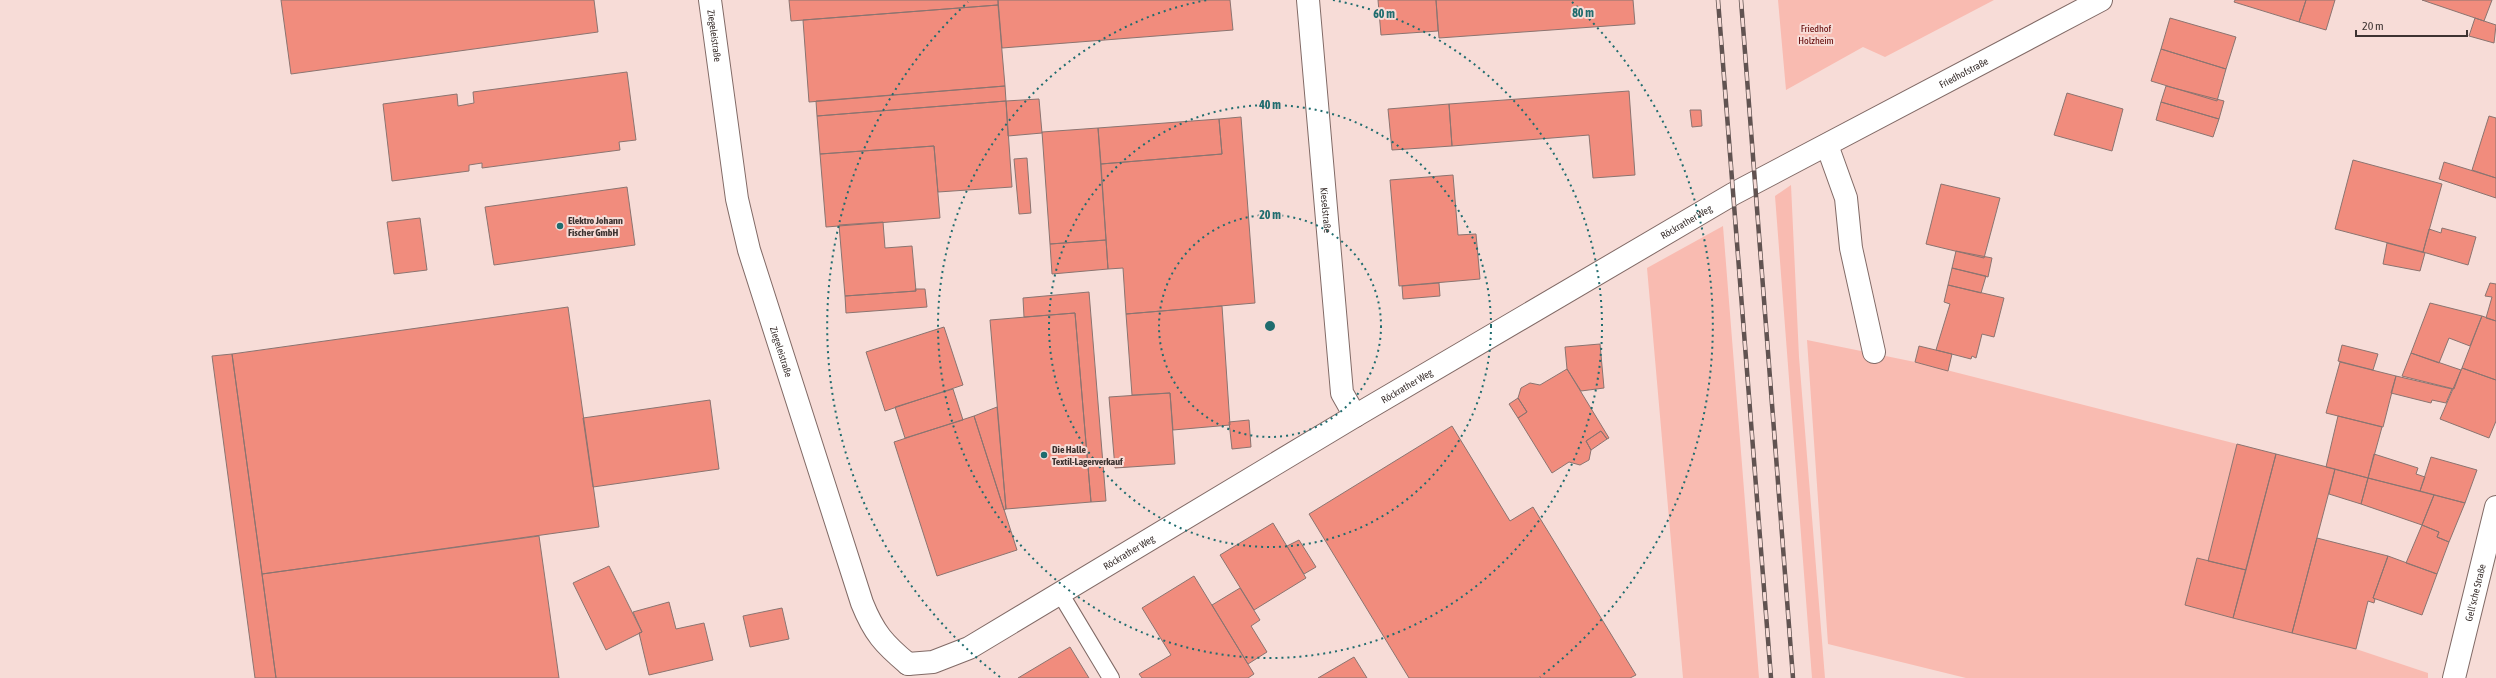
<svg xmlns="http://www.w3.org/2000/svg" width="2496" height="678" font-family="'Asap Condensed',sans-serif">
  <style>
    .green { fill: #f9bbb1 }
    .building { fill: #f18c7d; stroke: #8b7470 }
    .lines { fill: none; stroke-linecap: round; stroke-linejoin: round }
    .service-casing { stroke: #816a66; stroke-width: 18 }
    .minor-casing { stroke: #816a66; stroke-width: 24 }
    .service { stroke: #fff; stroke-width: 16 }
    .minor { stroke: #fff; stroke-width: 22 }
    .rail-casing { stroke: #615351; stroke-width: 4.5 }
    .rail { stroke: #f7dcd7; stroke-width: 3; stroke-dasharray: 9; stroke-linecap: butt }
    .ring { fill: none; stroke: #206c6e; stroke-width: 2; stroke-dasharray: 2 4 }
    .poi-dot { fill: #206c6e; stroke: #f7dcd7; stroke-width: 1.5 }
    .labels { text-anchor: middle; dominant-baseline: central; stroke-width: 4; stroke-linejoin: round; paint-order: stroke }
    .park-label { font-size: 10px; fill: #5d0000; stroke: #f7dcd7 }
    .street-label { font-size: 10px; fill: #3d3331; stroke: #f7dcd7 }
    .poi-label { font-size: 10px; font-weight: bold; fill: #3d3331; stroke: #f7dcd7; text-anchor: start }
    .centre { fill: #206c6e; stroke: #f7dcd7; stroke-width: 2 }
    .ring-label { font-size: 12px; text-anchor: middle; font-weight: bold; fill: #206c6e; stroke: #f7dcd7; stroke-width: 4; stroke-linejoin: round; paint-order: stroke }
  </style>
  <rect width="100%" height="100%" fill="#f7dcd7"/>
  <path class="green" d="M1778 0H1994L1885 57 1863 47 1786 90Z
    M1791 185 1799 357 1825 678H1812L1775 196Z
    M1723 226 1759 678H1683L1647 268Z
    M1807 340 1915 362 2237 444 2208 561 2197 558 2185 605 2356 649 2428 673V678H1966L1828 644Z"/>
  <path class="building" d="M281 0H594L598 32 291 74Z
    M789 0H998V5L791 21Z
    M998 0H1230L1233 30 1002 48Z
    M1378 0H1436L1438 31 1381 35Z
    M1436 0H1633L1635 24 1439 38Z
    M2235 0H2306L2299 22 2234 2Z
    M2306 0H2335L2326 30 2299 22Z
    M2422 0H2492L2484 21Z
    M998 5 1005 86 809 102 803 20Z
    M2170 18 2236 37 2226 69 2161 49Z
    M2475 18 2496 25 2494 43 2469 36Z
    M2161 49 2226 69 2217 101 2151 81Z
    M627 72 636 140 619 142 620 150 482 168V163L469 165V171L392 181 383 104 457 94 458 106 474 103 473 92Z
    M1005 86 1006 101 817 116 816 101Z
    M2166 86 2224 101 2219 119 2161 102Z
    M1629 91 1635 175 1593 178 1589 135 1452 146 1449 104Z
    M2067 93 2123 109 2112 151 2054 135Z
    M1039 99 1042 133 1008 136 1006 101Z
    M1006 101 1012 187 938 192 934 146 820 154 817 116Z
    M2161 102 2219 119 2213 137 2156 120Z
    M1449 104 1452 146 1392 150 1388 109Z
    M1690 110H1701L1702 126 1692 127Z
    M2489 116 2496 118V178L2472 170Z
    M1241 117 1255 303 1126 314 1123 268 1108 269 1101 164 1222 154 1219 119Z
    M1219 119 1222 154 1101 164 1098 128Z
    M1098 128 1106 240 1050 244 1042 132Z
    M934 146 940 218 826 227 820 154Z
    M1027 158 1031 213 1019 214 1014 159Z
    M2353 160 2442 184 2423 252 2335 229Z
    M2444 162 2496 178V198L2439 179Z
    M1453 175 1458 235 1476 234 1480 279 1399 286 1390 180Z
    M1941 184 2000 198 1984 258 1926 244Z
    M627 187 635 245 494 265 485 207Z
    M420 218 427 270 394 274 387 222Z
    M883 222 885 248 912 246 916 291 845 296 839 225Z
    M2442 228 2476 237 2468 265 2423 252 2429 229 2441 233Z
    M1106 240 1108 269 1052 274 1050 244Z
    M2387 243 2425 253 2420 271 2383 264Z
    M1956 251 1992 258 1988 277 1952 268Z
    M1952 268 1986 276 1981 293 1948 285Z
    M1439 283 1440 296 1403 299 1402 286Z
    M2490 283 2496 284V321L2486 318 2492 297 2485 296Z
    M1948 285 2004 298 1994 337 1982 334 1976 358 1972 356 1971 359 1936 350 1950 304 1944 302Z
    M915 289H925L927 307 846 313 845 296 916 291Z
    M1089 292 1106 501 1091 502 1075 313 1024 317 1023 298Z
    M2430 303 2482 316 2470 346 2449 338 2439 363 2411 353Z
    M1222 306 1230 425 1173 430 1170 393 1132 395 1126 314Z
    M568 307 599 527 262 574 232 354Z
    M1075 313 1091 502 1006 509 990 320Z
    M2482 316 2496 321V380L2462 368Z
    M944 327 963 385 885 411 866 352Z
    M1600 344 1604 388 1581 391 1567 369 1565 347Z
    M2342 345 2378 354 2373 370 2338 361Z
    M1919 346 1952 354 1948 371 1915 362Z
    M2411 353 2461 370 2454 389 2402 376Z
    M232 354 262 574 276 678H255L212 356Z
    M2340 362 2396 376 2383 427 2326 413Z
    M2462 368 2496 380V421L2489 438 2440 419Z
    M1567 369 1609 438 1607 439 1601 431 1586 441 1591 450 1589 460 1580 465 1569 462 1552 473 1518 418 1527 412 1518 398 1521 388 1530 383 1540 385Z
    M2396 376 2452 389 2446 403 2432 400 2431 403 2391 393Z
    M953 389 963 420 905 438 895 407Z
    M1170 393 1175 464 1115 468 1109 397Z
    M1518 398 1527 412 1518 418 1509 404Z
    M710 400 719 469 593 487 583 418Z
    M997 407 1006 509 1004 510 974 416Z
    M974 416 1017 550 937 576 894 442Z
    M2338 416 2382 427 2368 478 2326 467Z
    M1249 420 1251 447 1232 449 1229 422Z
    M1452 426 1510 521 1533 507 1636 675 1630 678H1409L1309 514Z
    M1601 431 1607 439 1591 450 1586 441Z
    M2237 444 2276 454 2246 570 2208 561Z
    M2276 454 2335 469 2292 633 2233 618Z
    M2374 454 2418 468 2416 474 2425 477 2420 491 2368 478Z
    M2431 457 2477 470 2465 503 2420 491Z
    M2335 469 2368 478 2361 504 2329 494Z
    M2368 478 2434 495 2422 525 2361 504Z
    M2434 495 2465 503 2449 542 2437 537 2439 532 2422 525Z
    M1273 523 1306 578 1254 610 1220 555Z
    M2422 525 2439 532 2437 537 2449 542 2437 574 2406 563Z
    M539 536 559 678H276L262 574Z
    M2317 538 2388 556 2373 598 2375 599 2374 603 2368 601 2356 649 2292 633Z
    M1299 540 1316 567 1304 574 1287 546Z
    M2388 556 2437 574 2422 615 2373 598Z
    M2197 558 2246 570 2233 618 2185 605Z
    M609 566 642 632 606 650 573 583Z
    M1194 576 1254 674 1248 678H1142L1139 674 1171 655 1142 608Z
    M1240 588 1260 620 1251 626 1267 652 1248 664 1212 605Z
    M669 602 676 629 704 623 713 660 649 675 639 633 642 632 633 612Z
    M782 608 789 639 750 647 743 616Z
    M1070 647 1089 678H1018Z
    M1354 657 1367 678H1318Z"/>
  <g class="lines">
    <defs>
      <path id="service" d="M1060 593 1111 678"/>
      <g id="minor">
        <path id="s1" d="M710 0 737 199 749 250 862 603C874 633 884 644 908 664"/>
        <path id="s2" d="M1308 0 1342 393 1355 416"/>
        <path d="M1827 145 1846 198 1851 248 1874 352"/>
        <path id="s3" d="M908 664 933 662 969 648 1355 416 1733 194 2101 0"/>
        <path id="s4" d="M2454 678 2496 507"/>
      </g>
    </defs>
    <use href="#service" class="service-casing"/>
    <use href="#minor" class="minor-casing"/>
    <use href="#service" class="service"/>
    <use href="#minor" class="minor"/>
    <defs>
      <path id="rail" d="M1718 0 1771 678
        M1741 0 1793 678"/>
    </defs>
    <use href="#rail" class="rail-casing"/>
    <use href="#rail" class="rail"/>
  </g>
  <g class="ring">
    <circle cx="1270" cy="326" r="111"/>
    <circle cx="1270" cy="326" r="221"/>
    <path d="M1333 0A332 332 0 1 1 1207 0"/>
    <path d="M1000 677A443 443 0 0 1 968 2M1572 2A443 443 0 0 1 1540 677"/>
  </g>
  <g class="poi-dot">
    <circle cx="560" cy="226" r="4"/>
    <circle cx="1044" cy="455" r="4"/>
  </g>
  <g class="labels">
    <g class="park-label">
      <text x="1816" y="28">Friedhof<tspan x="1816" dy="12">Holzheim</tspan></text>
    </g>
    <g class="street-label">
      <text stroke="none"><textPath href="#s1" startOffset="36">Ziegeleistraße</textPath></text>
      <text stroke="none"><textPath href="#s3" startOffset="1213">Friedhofstraße</textPath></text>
      <text stroke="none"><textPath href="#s2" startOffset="211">Kieselstraße</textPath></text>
      <text stroke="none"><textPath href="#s3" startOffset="898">Röckrather Weg</textPath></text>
      <text stroke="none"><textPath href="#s1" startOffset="360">Ziegeleistraße</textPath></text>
      <text stroke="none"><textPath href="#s3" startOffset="574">Röckrather Weg</textPath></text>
      <text stroke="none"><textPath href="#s3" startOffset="250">Röckrather Weg</textPath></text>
      <text stroke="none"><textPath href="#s4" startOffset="88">Gell'sche Straße</textPath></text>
    </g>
    <g class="poi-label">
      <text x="568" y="220">Elektro Johann<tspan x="568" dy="12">Fischer GmbH</tspan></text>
      <text x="1052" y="449">Die Halle<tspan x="1052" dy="12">Textil-Lagerverkauf</tspan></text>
    </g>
  </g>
  <circle cx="1270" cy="326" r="6" class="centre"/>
  <g class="ring-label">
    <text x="1583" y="17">80 m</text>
    <text x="1384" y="18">60 m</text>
    <text x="1270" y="109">40 m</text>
    <text x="1270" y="219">20 m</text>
  </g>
  <path d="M2356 30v6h111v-6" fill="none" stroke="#3d3331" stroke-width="2"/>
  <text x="2362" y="30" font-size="12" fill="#3d3331" stroke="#f7dcd7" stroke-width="3" paint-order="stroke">20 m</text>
</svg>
